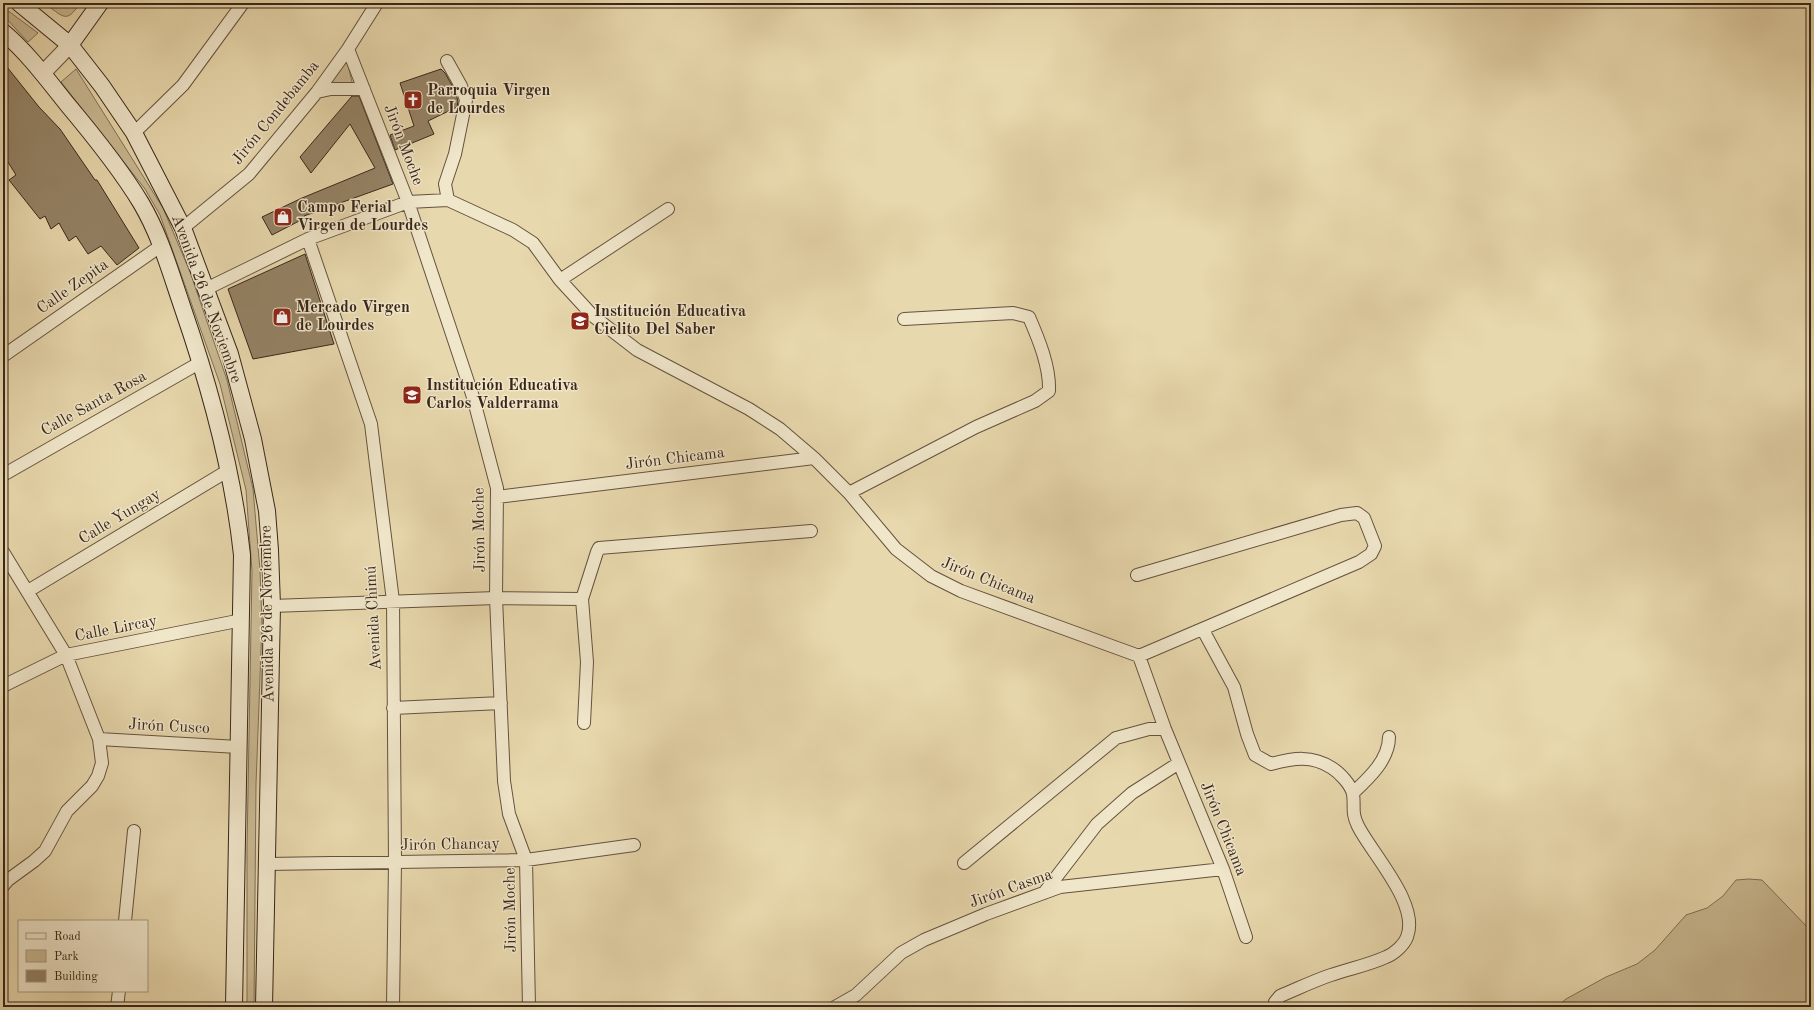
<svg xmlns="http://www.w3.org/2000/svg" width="1814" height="1010" font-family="'Old Standard TT',serif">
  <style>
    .green { fill: #caba94; stroke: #817057 }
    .building { fill: #948366; stroke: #38261a }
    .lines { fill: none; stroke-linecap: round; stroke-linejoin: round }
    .minor-casing { stroke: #64523f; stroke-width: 14 }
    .tertiary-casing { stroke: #64523f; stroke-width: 17 }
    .secondary-casing { stroke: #38261a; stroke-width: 18 }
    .minor { stroke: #f0e6ca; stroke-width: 12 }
    .tertiary { stroke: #f0e6ca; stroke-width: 15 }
    .secondary { stroke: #f0e6ca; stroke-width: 16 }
    .labels { text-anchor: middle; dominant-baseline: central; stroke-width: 3; stroke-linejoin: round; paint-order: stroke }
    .poi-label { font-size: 16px; font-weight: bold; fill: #38261a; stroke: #f0e6ca; text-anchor: start }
    .street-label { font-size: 16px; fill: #38261a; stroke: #f0e6ca }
  </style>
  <rect width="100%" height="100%" fill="#e8d8ad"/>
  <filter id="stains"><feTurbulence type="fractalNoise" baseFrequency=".005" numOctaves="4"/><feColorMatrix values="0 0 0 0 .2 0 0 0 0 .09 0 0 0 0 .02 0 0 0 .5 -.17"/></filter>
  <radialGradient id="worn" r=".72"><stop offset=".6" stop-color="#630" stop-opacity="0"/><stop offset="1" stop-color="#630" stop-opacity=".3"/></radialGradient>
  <path class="green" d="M44 3H80C66 25 63 16 44 3Z
    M3 7 38 33 28 42 3 15Z
    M347 61 353 86 331 83Z
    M76 69 163 208 190 272 227 380 253 489 260 570 262 624 256 784 254 1007H247V848L252 571 246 490 220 384 160 215 145 189 61 82Z
    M1749 879 1762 880 1811 931V1007H1554L1560 1004 1566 999 1606 977 1637 964 1655 950 1686 915 1707 908 1723 896 1736 880Z"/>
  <path class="building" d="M3 62 39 107 60 129 95 180H97L139 248 117 265 101 246 88 254 76 236 69 241 59 223 51 229 45 216 40 219 9 180 16 175 3 154Z
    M441 69 445 73 454 89 458 101 457 107 428 121 434 134 395 150 390 135 414 126 400 83Z
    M352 96H359L393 184 304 216 305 218 272 235 262 217 302 198 375 168 350 124 311 173 300 157Z
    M305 254 334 344 253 359 228 289Z"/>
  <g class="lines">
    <defs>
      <path id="minor" d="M348 49 408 202 473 397 497 488 496 598 504 781 509 814 526 860 529 1007
        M447 61 461 86 466 100 455 154 445 184 448 200
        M317 92 331 89H364
        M134 133 183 85 243 3
        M183 228 249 174 317 92 348 49 377 3
        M308 239 371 424 393 601 395 862 393 1007
        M560 280 668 209
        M206 289 308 239 408 202 448 200 513 230 533 243 560 280 593 316 637 350 749 409 780 429 814 458 849 493 896 549 931 576 961 591 1139 656 1165 729 1223 869 1246 937
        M3 356 162 245
        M3 475 201 362
        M849 493 976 427 1035 401 1049 391C1050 367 1039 340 1029 317L1013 313 904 319
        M497 497 814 458
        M3 552 66 655 99 739 102 763 98 776 92 786 67 811 45 851 34 861 8 880 3 886
        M1137 575 1341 515 1357 513 1364 518 1375 546 1371 554 1359 562 1139 656
        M28 591 229 470
        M272 606 496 598 582 599
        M1203 630 1234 687 1247 734 1255 755 1271 764C1294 758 1312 755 1332 768 1340 773 1351 785 1353 794 1355 807 1351 812 1358 826 1372 854 1420 904 1407 937 1404 945 1394 954 1386 957 1369 965 1348 969 1331 975 1313 981 1297 989 1280 996L1275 1002V1007
        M3 686 66 655 242 620
        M393 708 501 703
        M584 723 587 662 582 599 597 552 599 548 811 531
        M99 739 238 747
        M1353 793C1368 779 1389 760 1389 737
        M964 863 1116 738 1149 729H1165
        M266 864 526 860 634 845
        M1044 893 1097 824 1132 793 1179 763
        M125 921 134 831
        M117 1007 119 991
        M835 1007 856 995 901 953 924 940 986 914 1060 887 1223 869"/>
      <path id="tertiary" d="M43 73 70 45"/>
      <path id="secondary" d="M19 3 70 45 102 86 134 133 183 228 230 354 253 439 267 511 270 550 272 606 264 1007
        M3 32C27 52 47 79 67 104 93 135 120 168 141 203 160 235 170 271 182 306 210 387 233 470 242 555L234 1007
        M70 45 100 3"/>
    </defs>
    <use href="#minor" class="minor-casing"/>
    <use href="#tertiary" class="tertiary-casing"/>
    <use href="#secondary" class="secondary-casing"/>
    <use href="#minor" class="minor"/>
    <use href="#tertiary" class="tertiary"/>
    <use href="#secondary" class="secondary"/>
  </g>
  <defs>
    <symbol id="church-square" viewBox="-11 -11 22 22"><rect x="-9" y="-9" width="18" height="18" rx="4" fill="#8f2418" stroke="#f0e6ca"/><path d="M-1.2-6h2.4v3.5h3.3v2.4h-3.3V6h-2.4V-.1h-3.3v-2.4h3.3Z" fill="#fff"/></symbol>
    <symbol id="shop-square" viewBox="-11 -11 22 22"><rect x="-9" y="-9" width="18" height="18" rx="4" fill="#8f2418" stroke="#f0e6ca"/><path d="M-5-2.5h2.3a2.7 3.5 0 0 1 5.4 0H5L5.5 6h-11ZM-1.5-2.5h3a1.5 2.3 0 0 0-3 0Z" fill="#fff"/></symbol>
    <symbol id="school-square" viewBox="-11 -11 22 22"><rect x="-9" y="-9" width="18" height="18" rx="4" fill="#8f2418" stroke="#f0e6ca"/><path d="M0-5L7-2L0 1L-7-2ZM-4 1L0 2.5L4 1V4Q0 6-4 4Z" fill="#fff"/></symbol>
  </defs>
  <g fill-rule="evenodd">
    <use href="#church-square" x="402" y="89" width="22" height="22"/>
    <use href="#shop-square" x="272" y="206" width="22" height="22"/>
    <use href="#shop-square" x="271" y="306" width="22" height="22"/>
    <use href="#school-square" x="569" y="310" width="22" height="22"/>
    <use href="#school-square" x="401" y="384" width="22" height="22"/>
  </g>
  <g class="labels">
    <g class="poi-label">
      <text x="427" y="91">Parroquia Virgen<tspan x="427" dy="18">de Lourdes</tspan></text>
      <text x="297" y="208">Campo Ferial<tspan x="297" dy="18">Virgen de Lourdes</tspan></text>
      <text x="296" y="308">Mercado Virgen<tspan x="296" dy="18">de Lourdes</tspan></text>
      <text x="594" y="312">Institución Educativa<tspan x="594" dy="18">Cielito Del Saber</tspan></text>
      <text x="426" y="386">Institución Educativa<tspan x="426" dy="18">Carlos Valderrama</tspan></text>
    </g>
    <g class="street-label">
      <text transform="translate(276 113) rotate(-51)">Jirón Condebamba</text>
      <text transform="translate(403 145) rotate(69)">Jirón Moche</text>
      <text transform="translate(73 287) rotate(-35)">Calle Zepita</text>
      <text transform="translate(206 299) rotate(70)">Avenida 26 de Noviembre</text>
      <text transform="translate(94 404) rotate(-29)">Calle Santa Rosa</text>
      <text transform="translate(675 459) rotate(-7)">Jirón Chicama</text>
      <text transform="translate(120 517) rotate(-31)">Calle Yungay</text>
      <text transform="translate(480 530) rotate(-91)">Jirón Moche</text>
      <text transform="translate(988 581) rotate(22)">Jirón Chicama</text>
      <text transform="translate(268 614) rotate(-91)">Avenida 26 de Noviembre</text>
      <text transform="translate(374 618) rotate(-93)">Avenida Chimú</text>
      <text transform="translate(116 629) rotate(-11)">Calle Lircay</text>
      <text transform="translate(169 727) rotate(3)">Jirón Cusco</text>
      <text transform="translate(1223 829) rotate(68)">Jirón Chicama</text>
      <text transform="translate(450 845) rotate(-1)">Jirón Chancay</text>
      <text transform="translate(1011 889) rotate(-20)">Jirón Casma</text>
      <text transform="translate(511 910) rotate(-91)">Jirón Moche</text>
    </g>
  </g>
  <rect width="1814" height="1010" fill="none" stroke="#e8d8ad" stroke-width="16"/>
  <rect x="4" y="4" width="1806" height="1002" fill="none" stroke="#38261a" stroke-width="2"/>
  <rect x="8" y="8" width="1798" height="994" fill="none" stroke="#38261a"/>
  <rect x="18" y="920" width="130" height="72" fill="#f0e6ca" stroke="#a69984"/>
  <rect x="26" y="933" width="20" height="6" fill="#f0e6ca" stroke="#a69984"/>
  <text x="54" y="940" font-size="12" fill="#38261a">Road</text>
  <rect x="26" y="950" width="20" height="12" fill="#caba94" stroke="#a69984"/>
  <text x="54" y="960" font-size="12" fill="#38261a">Park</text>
  <rect x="26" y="970" width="20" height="12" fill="#948366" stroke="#a69984"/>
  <text x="54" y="980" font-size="12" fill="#38261a">Building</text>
  <rect width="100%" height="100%" filter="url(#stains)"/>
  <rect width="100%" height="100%" fill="url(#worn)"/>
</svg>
